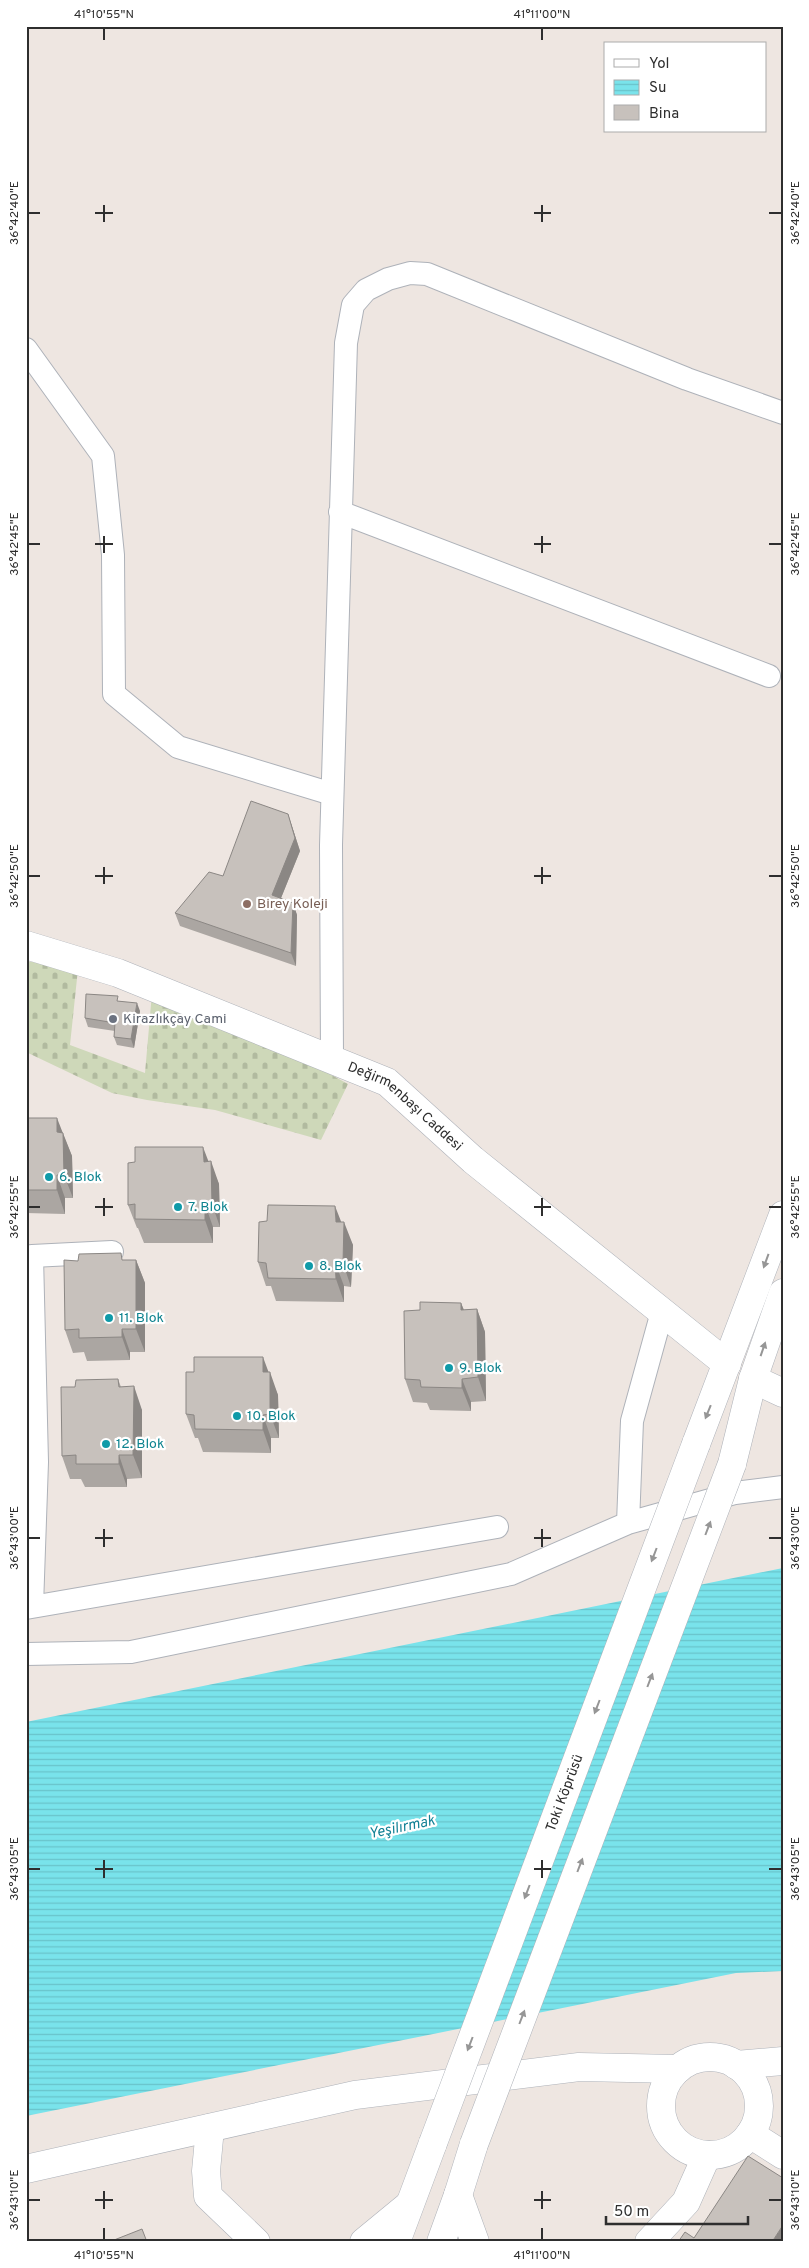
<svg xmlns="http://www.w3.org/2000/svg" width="809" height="2268" font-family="Overpass,sans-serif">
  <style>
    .cemetery { fill: url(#cemetery-stones) }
    .water { fill: url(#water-rules) }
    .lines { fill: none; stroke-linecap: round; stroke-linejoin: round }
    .street-casing { stroke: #aeb2b9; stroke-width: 24 }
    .secondary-casing { stroke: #aeb2b9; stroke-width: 29 }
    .street { stroke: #fff; stroke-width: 22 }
    .secondary { stroke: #fff; stroke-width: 28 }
    .secondary-bridge-casing { stroke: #aeb2b9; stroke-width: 29; stroke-linecap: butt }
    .secondary-bridge { stroke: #fff; stroke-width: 28 }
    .wall { fill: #aba6a2 }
    .shaded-wall { fill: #8b8784 }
    .building { fill: #c7c1bc; stroke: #8b8784 }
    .oneway { fill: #969696 }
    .ticks { fill: none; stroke: #2e2e2e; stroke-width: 2 }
    .education-dot { fill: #8d6e63; stroke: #fff; stroke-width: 2 }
    .worship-dot { fill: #6b7280; stroke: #fff; stroke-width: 2 }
    .culture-dot { fill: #0f9aa8; stroke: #fff; stroke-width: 2 }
    .labels { text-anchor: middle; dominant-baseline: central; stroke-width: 4.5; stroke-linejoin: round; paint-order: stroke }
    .education-label { font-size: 14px; fill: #785e54; stroke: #fff; text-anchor: start }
    .worship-label { font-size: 14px; fill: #5b616d; stroke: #fff; text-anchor: start }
    .street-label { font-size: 14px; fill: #2e2e2e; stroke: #fff }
    .culture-label { font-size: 14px; fill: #0d838f; stroke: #fff; text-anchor: start }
    .water-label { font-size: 15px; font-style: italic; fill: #138296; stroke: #fff }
    .neatline { fill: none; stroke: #2e2e2e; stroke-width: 2 }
    .ticks-label { font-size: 12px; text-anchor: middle; fill: #2e2e2e }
  </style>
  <defs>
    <pattern id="cemetery-stones" width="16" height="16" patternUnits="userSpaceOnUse" patternTransform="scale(1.25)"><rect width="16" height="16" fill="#ced8b9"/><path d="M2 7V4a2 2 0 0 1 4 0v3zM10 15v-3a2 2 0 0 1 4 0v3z" fill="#b1ba9f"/></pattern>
    <pattern id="water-rules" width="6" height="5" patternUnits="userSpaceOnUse" patternTransform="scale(1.25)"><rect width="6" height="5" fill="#79e3eb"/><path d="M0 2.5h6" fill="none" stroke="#69c3ca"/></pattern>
  </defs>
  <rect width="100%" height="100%" fill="#eee6e1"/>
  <path class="cemetery" d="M26 961 78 969 70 1045 145 1073 152 993 317 1067 348 1084 321 1140 215 1110 147 1100 112 1093 26 1052Z"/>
  <path class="water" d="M783 1568V1971L736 1973 26 2116V1722Z"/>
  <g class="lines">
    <defs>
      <path id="street" d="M26 349 103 456 113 555 114 694 178 747 332 794
        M340 512 769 676
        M332 1060 331 845 346 343 353 305 366 290 388 279 410 273 427 274 687 379 783 413
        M628 1523 632 1421 662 1312
        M32 1606 37 1462 32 1256 112 1252
        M26 1608 497 1527
        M26 1654 131 1652 511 1574 628 1523 735 1493 783 1487"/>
      <g id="secondary">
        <path id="s1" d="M26 945 118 973 387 1082 473 1160 727 1364"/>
        <path d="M753 1379 783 1393"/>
        <path d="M696 1444 783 1215"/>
        <path d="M732 1464 753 1379 783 1293"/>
        <circle cx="710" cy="2106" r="49"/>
        <path d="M736 2065 783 2061"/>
        <path d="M210 2128 206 2171 208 2196 256 2242"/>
        <path d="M750 2134 783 2155"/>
        <path d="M26 2169 355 2095 579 2067 678 2069"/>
        <path d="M458 2195 475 2242"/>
        <path d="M364 2242 409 2205"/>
        <path d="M396 2242 433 2143"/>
        <path d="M441 2242 458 2195 474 2144"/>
        <path d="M649 2242 686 2202 707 2155"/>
      </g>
    </defs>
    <use href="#street" class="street-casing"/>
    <use href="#secondary" class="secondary-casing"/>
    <use href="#street" class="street"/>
    <use href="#secondary" class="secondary"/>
    <defs>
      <g id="secondary-bridge">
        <path id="s2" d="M433 2143 696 1444"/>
        <path d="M474 2144 732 1464"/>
      </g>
    </defs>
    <use href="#secondary-bridge" class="secondary-bridge-casing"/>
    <use href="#secondary-bridge" class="secondary-bridge"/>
  </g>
  <path class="wall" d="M288 814 300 851 281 898 293 903 297 915 296 966 180 926 175 913 223 876Z
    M120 1001 140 1011 134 1048 117 1045 114 1037 115 1031 88 1027 85 1018Z
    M26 1118 62 1132 72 1156 73 1198H65V1214L26 1213Z
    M209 1161 219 1184 220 1227H213V1243H144L138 1228H137L128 1205Z
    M341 1222 353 1245 351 1287 344 1286V1302L276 1301 271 1286H266L258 1262Z
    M124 1260H136L145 1283V1352H130V1360L87 1361 84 1352 73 1353 65 1330Z
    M461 1303 464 1310 477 1309 485 1332 486 1401 471 1402V1411L430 1410 427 1403 413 1402 405 1379 420 1310Z
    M268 1372 278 1395 279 1438H271V1453L203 1452 198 1438H195L186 1414Z
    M118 1379 121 1387 142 1410V1478L127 1479V1487H85L81 1479H70L62 1456 75 1387Z"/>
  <path class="shaded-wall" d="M288 814 300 851 277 908 272 895Z
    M293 903 297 915 296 966 291 953Z
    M137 1003 140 1011 134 1048 131 1039Z
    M57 1118 64 1136 63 1133 72 1156 73 1198 64 1175 57 1132Z
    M203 1147 211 1168V1161L219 1184 220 1227 212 1204 204 1162Z
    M57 1175 65 1198V1214L57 1190Z
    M205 1204 213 1227V1243L205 1220Z
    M335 1206 344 1229V1222L353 1245 351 1287 343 1263 336 1222Z
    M136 1260 145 1283V1352L136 1329Z
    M335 1262 344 1286V1302L336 1279Z
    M461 1303 470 1326 461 1310Z
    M477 1309 485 1332 486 1401 478 1377Z
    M122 1329 130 1352V1360L122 1337Z
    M263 1357 270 1376V1372L278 1395 279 1438 270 1414 263 1372Z
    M462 1379 471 1402V1411L462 1388Z
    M134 1386 142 1410V1478L133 1455Z
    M263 1415 271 1438V1453L263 1430Z
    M119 1455 127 1479V1487L119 1464Z
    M783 2225V2242H772Z"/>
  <path class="building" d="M251 801 288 814 295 838 272 895 293 903 291 953 175 913 209 872 223 876Z
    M86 994 118 996 117 1001 137 1003 131 1039 114 1037 115 1023 85 1018Z
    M26 1118H57V1132L63 1133 64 1175H57V1190H26Z
    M135 1147H203L204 1162 211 1161 212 1204H205V1220L135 1219V1204L128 1205V1163L135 1162Z
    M268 1205 335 1206 336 1222H344L343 1263 335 1262 336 1279 268 1278 266 1263 258 1262 259 1222 267 1221Z
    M121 1253 122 1260H136V1329H122V1337L79 1338V1329L65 1330 64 1260 78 1261 79 1254Z
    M420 1302 461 1303V1310L477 1309 478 1377 462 1379V1388L421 1387 420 1380 405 1379 404 1311 420 1310Z
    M194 1357H263V1372H270V1414L263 1415V1430L195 1429 194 1415 186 1414V1372H194Z
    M118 1379 119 1387 134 1386 133 1455H119V1464H76V1455L62 1456 61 1387H75L76 1380Z
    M748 2156 783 2178V2225L772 2242H678L685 2232 694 2238Z
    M142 2229 147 2242H109Z"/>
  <defs><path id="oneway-solid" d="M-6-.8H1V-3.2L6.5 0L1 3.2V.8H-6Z" transform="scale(1.25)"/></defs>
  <g class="oneway">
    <use href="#oneway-solid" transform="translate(766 1261) rotate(110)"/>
    <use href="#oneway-solid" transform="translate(763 1349) rotate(-71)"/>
    <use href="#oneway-solid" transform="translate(708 1412) rotate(112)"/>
    <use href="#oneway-solid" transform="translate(708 1528) rotate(-69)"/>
    <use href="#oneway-solid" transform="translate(654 1555) rotate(111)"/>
    <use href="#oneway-solid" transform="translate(650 1680) rotate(-69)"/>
    <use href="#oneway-solid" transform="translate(597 1707) rotate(111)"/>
    <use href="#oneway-solid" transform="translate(580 1865) rotate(-69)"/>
    <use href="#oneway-solid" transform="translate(527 1892) rotate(111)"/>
    <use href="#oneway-solid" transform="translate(522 2017) rotate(-69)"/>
    <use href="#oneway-solid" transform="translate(470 2044) rotate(111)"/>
  </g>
  <path class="ticks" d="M104 28V40M542 28V40M104 205V222M542 205V222M28 213H40M95 213H113M534 213H551M769 213H782M104 536V553M542 536V553M28 544H40M95 544H113M534 544H551M769 544H782M104 867V884M542 867V884M28 876H40M95 876H113M534 876H551M769 876H782M104 1198V1216M542 1198V1216M28 1207H40M95 1207H113M534 1207H551M769 1207H782M104 1529V1547M542 1529V1547M28 1538H40M95 1538H113M534 1538H551M769 1538H782M104 1860V1878M542 1860V1878M28 1869H40M95 1869H113M534 1869H551M769 1869H782M104 2191V2209M542 2191V2209M28 2200H40M95 2200H113M534 2200H551M769 2200H782M104 2228V2240M542 2228V2240"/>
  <circle class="education-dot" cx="247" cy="904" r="5"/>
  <circle class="worship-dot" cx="113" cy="1019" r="5"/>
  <g class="culture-dot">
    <circle cx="49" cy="1177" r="5"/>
    <circle cx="178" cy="1207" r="5"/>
    <circle cx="309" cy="1266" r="5"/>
    <circle cx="109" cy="1318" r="5"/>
    <circle cx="449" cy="1368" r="5"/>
    <circle cx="237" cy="1416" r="5"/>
    <circle cx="106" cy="1444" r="5"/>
  </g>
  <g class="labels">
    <g class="education-label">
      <text x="257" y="904">Birey Koleji</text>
    </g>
    <g class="worship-label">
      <text x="123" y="1019">Kirazlıkçay Cami</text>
    </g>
    <g class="street-label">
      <text stroke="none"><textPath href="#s1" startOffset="415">Değirmenbaşı Caddesi</textPath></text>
      <text stroke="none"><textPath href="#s2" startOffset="374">Toki Köprüsü</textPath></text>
    </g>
    <g class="culture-label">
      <text x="59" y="1177">6. Blok</text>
      <text x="188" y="1207">7. Blok</text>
      <text x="319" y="1266">8. Blok</text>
      <text x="119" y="1318">11. Blok</text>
      <text x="459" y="1368">9. Blok</text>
      <text x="247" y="1416">10. Blok</text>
      <text x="116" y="1444">12. Blok</text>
    </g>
    <g class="water-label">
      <text transform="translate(402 1828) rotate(-12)">Yeşilırmak</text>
    </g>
  </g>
  <rect width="809" height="2268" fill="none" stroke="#ffffff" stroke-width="55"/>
  <rect x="604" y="42" width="162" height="90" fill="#ffffff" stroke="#ababab"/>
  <rect x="614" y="59" width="25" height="8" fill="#ffffff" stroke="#ababab"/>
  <text x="649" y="68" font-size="15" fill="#2e2e2e">Yol</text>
  <rect x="614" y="80" width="25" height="15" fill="url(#water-rules)" stroke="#ababab"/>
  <text x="649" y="92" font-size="15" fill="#2e2e2e">Su</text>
  <rect x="614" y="105" width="25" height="15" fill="#c7c1bc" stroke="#ababab"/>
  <text x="649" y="118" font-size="15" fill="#2e2e2e">Bina</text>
  <path d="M606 2216v8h142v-8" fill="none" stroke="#2e2e2e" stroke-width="2.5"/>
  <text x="614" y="2216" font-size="15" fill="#2e2e2e" stroke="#ffffff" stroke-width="4" paint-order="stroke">50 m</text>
  <rect x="28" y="28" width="754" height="2212" class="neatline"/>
  <g class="ticks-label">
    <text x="104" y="18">41°10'55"N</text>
    <text x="542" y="18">41°11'00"N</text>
    <text transform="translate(795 213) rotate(-90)" y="4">36°42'40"E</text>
    <text transform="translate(14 213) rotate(-90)" y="4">36°42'40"E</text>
    <text transform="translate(14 544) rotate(-90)" y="4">36°42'45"E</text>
    <text transform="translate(795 544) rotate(-90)" y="4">36°42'45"E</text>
    <text transform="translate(14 876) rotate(-90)" y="4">36°42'50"E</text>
    <text transform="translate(795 876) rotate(-90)" y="4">36°42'50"E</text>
    <text transform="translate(795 1207) rotate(-90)" y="4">36°42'55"E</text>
    <text transform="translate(14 1207) rotate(-90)" y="4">36°42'55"E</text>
    <text transform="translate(14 1538) rotate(-90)" y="4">36°43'00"E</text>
    <text transform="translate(795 1538) rotate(-90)" y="4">36°43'00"E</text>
    <text transform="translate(14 1869) rotate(-90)" y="4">36°43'05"E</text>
    <text transform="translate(795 1869) rotate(-90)" y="4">36°43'05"E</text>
    <text transform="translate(14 2200) rotate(-90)" y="4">36°43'10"E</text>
    <text transform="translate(795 2200) rotate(-90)" y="4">36°43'10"E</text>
    <text x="104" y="2259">41°10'55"N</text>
    <text x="542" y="2259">41°11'00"N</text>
  </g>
</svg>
